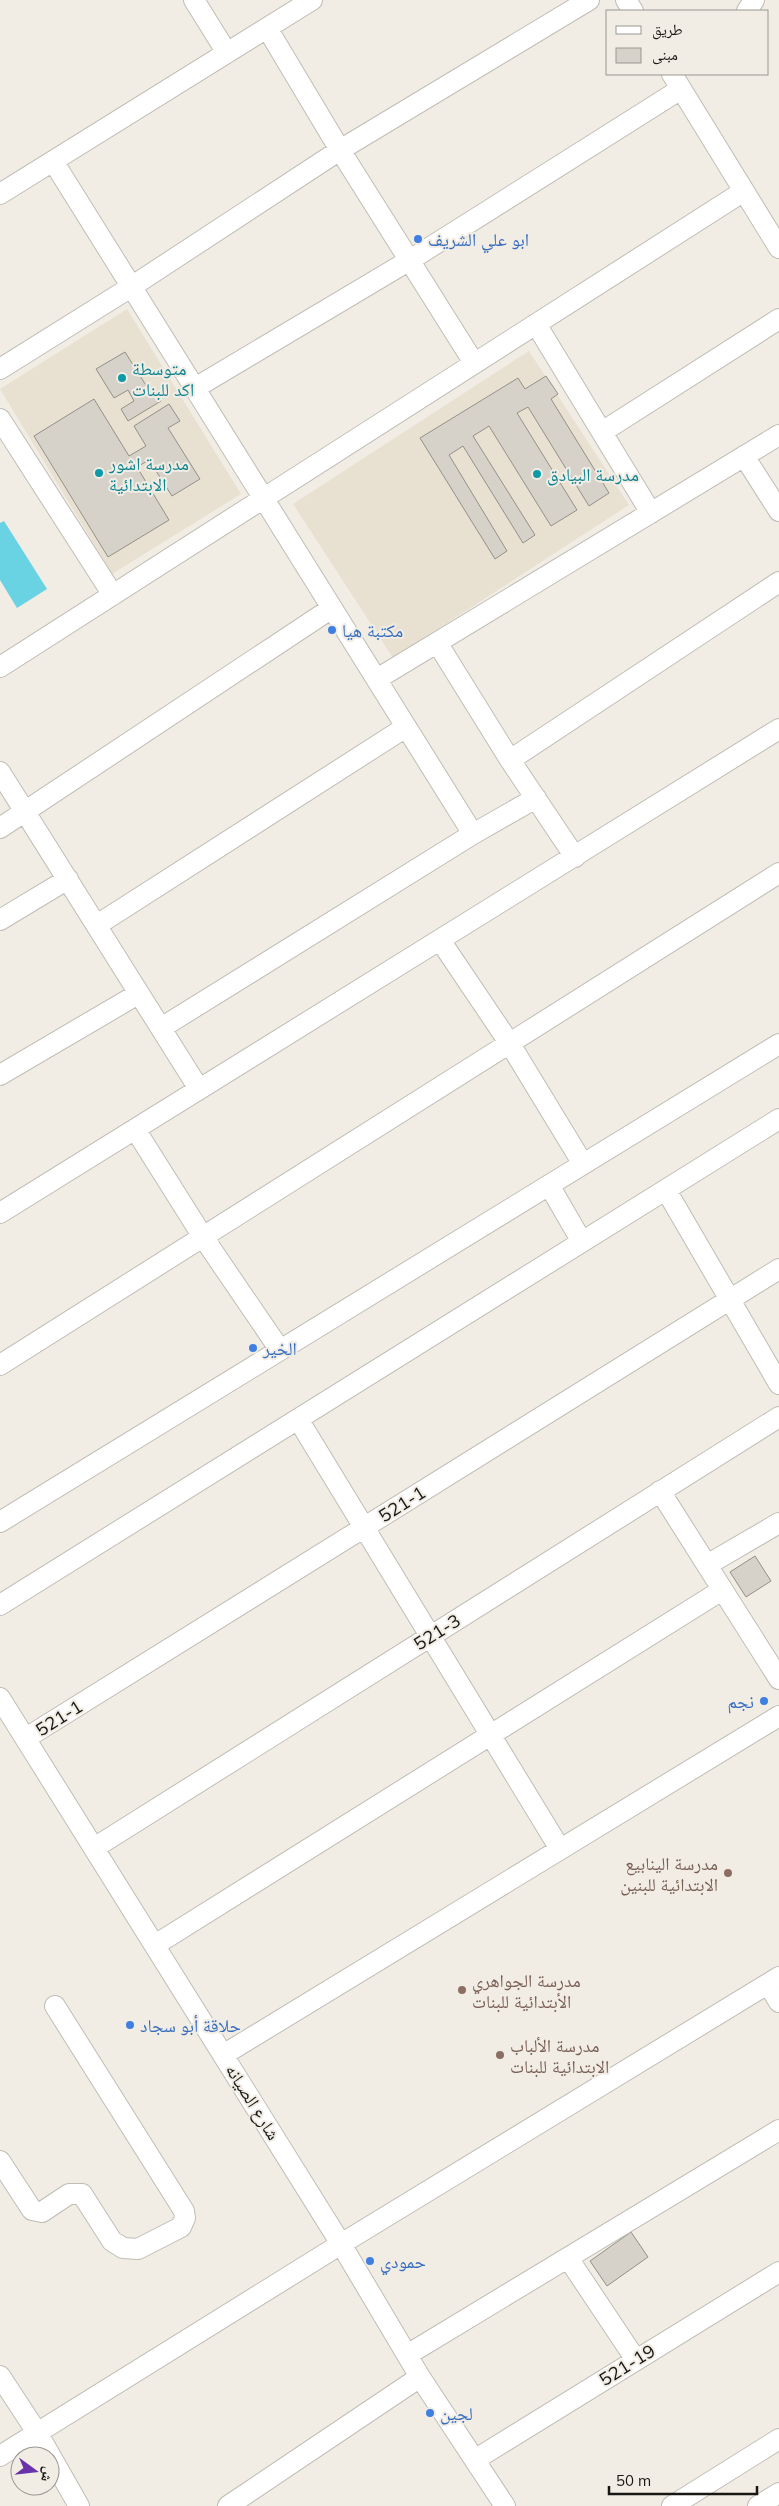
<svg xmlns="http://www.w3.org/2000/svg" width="779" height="2506" font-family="Mulish,'Noto Naskh Arabic',sans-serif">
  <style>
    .built { fill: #e8e1d2 }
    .water { fill: #69d2e3 }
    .building { fill: #d6d2ca; stroke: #939088 }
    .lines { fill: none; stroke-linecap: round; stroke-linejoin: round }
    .minor-casing { stroke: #c0bdb5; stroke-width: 22 }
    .minor { stroke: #fff; stroke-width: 20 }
    .shop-dot { fill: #3f7fe0; stroke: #f1ede5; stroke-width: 2 }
    .culture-dot { fill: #0f9aa8; stroke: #f1ede5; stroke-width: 2 }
    .education-dot { fill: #8d6e63; stroke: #f1ede5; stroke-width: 2 }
    .labels { text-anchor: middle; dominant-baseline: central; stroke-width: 4; stroke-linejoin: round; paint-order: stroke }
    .shop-label { font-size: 18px; fill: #366cbe; stroke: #f1ede5; text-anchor: start }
    .culture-label { font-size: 18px; fill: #0d838f; stroke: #f1ede5; text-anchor: start }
    .street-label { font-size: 18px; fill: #181714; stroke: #f1ede5 }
    .education-label { font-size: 18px; fill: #785e54; stroke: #f1ede5; text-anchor: start }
  </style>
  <rect width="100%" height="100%" fill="#f1ede5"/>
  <path class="built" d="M127 309 241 494 112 574 0 389Z
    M529 351 629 505 393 658 293 504Z"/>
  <path class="water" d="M4 521 47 589 17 608 0 580V523Z"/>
  <path class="building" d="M125 352 149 390 153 387 161 401 128 421 121 409 134 401 128 390 114 398 96 369Z
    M546 376 558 394 551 399 609 493 589 506 528 407 517 413 577 510 551 526 489 426 473 436 535 535 523 543 463 446 449 455 507 551 495 559 420 438 518 378 525 389Z
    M94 399 129 456 146 446 134 426 169 404 180 421 168 428 200 479 172 496 149 460 137 467 169 520 108 557 34 436Z
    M755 1556 771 1581 746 1597 730 1572Z
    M631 2232 648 2257 607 2286 590 2261Z"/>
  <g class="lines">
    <defs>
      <path id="minor" d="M194 0 227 53
        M626 0 633 11
        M747 11 754 0
        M267 28 340 150 474 363
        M672 74 779 248
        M53 161 473 834
        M0 194 312 0
        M536 324 651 513
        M0 369 131 287 340 150 589 0
        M195 388 410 260 681 89
        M0 419 113 595
        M602 432 779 319
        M744 456 779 511
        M438 644 510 760 575 857
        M0 667 744 191
        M377 679 779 435
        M510 760 779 582
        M0 772 199 1089
        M0 828 332 608
        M0 920 68 879
        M97 925 406 727
        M440 940 510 1044 583 1164
        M161 1028 473 834 536 798
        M0 1075 138 994
        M135 1129 203 1237 280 1350
        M549 1185 582 1242
        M666 1190 779 1384
        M0 1213 779 729
        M0 1365 779 873
        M298 1419 560 1849
        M660 1491 779 1679
        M0 1522 779 1044
        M707 1565 779 1523
        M0 1605 779 1119
        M0 1698 341 2244 420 2377 505 2506
        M26 1738 779 1269
        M94 1848 779 1417
        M155 1945 722 1590
        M768 1984 779 2002
        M223 2055 779 1716
        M0 2161 32 2210 42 2212 69 2194H82L112 2241 123 2248 138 2249 181 2227 185 2218 184 2211 55 2006
        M568 2258 636 2360
        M407 2355 779 2130
        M0 2376 38 2434 79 2506
        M0 2456 341 2244 779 1977
        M476 2459 779 2272
        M228 2506 420 2377
        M672 2506 779 2439
        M758 2506 779 2493"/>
    </defs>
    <use href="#minor" class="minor-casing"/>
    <use href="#minor" class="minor"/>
  </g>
  <g class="shop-dot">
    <circle cx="418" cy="239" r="5"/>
    <circle cx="332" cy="630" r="5"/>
    <circle cx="253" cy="1348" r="5"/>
    <circle cx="764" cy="1701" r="5"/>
    <circle cx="130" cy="2025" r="5"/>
    <circle cx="370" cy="2261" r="5"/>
    <circle cx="430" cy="2413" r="5"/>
  </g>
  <g class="culture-dot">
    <circle cx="122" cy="378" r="5"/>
    <circle cx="99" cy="473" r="5"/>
    <circle cx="537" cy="474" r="5"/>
  </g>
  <g class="education-dot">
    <circle cx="728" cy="1873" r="5"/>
    <circle cx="462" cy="1990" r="5"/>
    <circle cx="500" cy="2055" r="5"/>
  </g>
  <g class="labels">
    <g class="shop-label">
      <text x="428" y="239">ابو علي الشريف</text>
      <text x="342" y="630">مكتبة هيا</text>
      <text x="263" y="1348">الخير</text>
      <text x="754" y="1701" text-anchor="end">نجم</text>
      <text x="140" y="2025">حلاقة أبو سجاد</text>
      <text x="380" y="2261">حمودي</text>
      <text x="440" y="2413">لجين</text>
    </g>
    <g class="culture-label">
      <text x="132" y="368">متوسطة<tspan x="132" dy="21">اكد للبنات</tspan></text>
      <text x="109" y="463">مدرسة اشور<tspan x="109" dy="21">الابتدائية</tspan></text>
      <text x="547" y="474">مدرسة البيادق</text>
    </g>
    <g class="street-label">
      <text transform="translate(402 1504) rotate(-32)">521-1</text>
      <text transform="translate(437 1632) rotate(-32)">521-3</text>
      <text transform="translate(59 1718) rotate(-32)">521-1</text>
      <text transform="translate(253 2102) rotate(58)">شارع الصيانه</text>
      <text transform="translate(627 2365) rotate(-32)">521-19</text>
    </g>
    <g class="education-label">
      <text x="718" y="1863" text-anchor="end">مدرسة الينابيع<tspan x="718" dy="21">الابتدائية للبنين</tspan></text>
      <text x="472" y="1980">مدرسة الجواهري<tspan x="472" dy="21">الأبتدائية للبنات</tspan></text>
      <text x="510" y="2045">مدرسة الألباب<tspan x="510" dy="21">الابتدائية للبنات</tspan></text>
    </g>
  </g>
  <rect x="606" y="10" width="162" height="65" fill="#f1ede5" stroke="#9a9791"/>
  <rect x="616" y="26" width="25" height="8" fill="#ffffff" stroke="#9a9791"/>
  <text x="652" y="35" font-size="15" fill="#181714">طريق</text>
  <rect x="616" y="48" width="25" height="15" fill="#d6d2ca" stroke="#9a9791"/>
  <text x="652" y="60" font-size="15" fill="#181714">مبنى</text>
  <g transform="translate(35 2471) rotate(105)"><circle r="24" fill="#f1ede5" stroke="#9a9791"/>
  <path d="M0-4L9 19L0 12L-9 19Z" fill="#6934ab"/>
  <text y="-8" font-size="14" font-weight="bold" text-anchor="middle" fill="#181714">ش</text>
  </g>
  <path d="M609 2486v8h148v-8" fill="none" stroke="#181714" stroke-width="2.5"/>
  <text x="616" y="2486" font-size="15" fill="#181714" stroke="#f1ede5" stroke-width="4" paint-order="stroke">50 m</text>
</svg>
